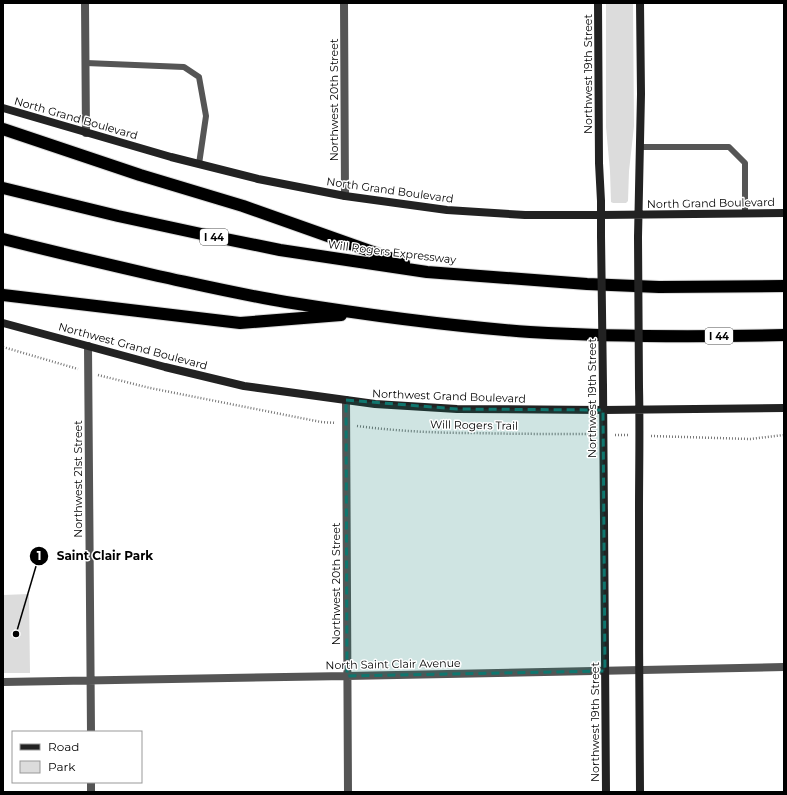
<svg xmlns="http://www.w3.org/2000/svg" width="787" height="795" font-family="Montserrat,sans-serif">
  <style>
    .green { fill: #dcdcdc }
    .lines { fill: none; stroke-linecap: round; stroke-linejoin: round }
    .highway-casing { stroke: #dbdbdb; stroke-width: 14 }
    .path { stroke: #777; stroke-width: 2.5; stroke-dasharray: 1 2; stroke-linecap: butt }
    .lane { stroke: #555; stroke-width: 6 }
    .street { stroke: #555; stroke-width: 8 }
    .secondary { stroke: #222; stroke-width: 8 }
    .highway { stroke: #000; stroke-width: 12 }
    .secondary-bridge { stroke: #222; stroke-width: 8 }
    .marked { fill: #0f766e; fill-opacity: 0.2; stroke: #0f766e; stroke-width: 3; stroke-dasharray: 8 5; stroke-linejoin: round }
    .labels { text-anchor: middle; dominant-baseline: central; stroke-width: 3; stroke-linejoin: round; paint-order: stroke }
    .shield { fill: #fff; stroke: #4c4c4c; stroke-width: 1 }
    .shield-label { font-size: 10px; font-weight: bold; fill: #000 }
    .street-label { font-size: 11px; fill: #000; stroke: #fff }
    .leader { fill: none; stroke: #000; stroke-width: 1.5 }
    .callout-dot { fill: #000; stroke: #fff; stroke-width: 1.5 }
    .mark-label { font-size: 12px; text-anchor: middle; font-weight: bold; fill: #fff }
    .callout-label { font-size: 12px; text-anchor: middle; font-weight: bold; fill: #000; stroke: #fff; stroke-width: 3; stroke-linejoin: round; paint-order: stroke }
  </style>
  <rect width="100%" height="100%" fill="#fff"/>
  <path class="green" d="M606 3H633L634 126 629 171 628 201 626 203H613L611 202 610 171 606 127Z
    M29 594 30 673H3V595Z"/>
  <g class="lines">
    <defs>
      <path id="highway" d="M3 129 140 175 243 206 404 263
        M3 188 118 216 206 235 280 250 427 272 587 284 659 287 784 286
        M3 239C55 252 106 264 158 276 200 285 243 295 286 302 367 315 448 326 530 332 615 337 699 337 784 335
        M3 295 240 323 341 315"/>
    </defs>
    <use href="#highway" class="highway-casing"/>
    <path class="path" d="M3 347 78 369
      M98 375 150 388 321 422 336 423
      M357 426C396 431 434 433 473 433 512 434 552 434 592 434
      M615 435H630
      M651 436 750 439 784 435"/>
    <path class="lane" d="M86 63 184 67 199 77 206 116 199 164
      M640 147H729L745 163V213"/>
    <path class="street" d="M85 3 86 133
      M344 3 345 196
      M88 346 91 732
      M346 400 348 792
      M3 682 347 676 784 667
      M91 782V792"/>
    <path class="secondary" d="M598 3 599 163 601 201V236
      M3 108 171 157 258 179 345 196 447 210 525 215H601L784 213
      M638 237 641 94 640 3
      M3 323 165 367 244 386 375 404 457 409 603 410 784 408
      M603 386 606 792
      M639 387C640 429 639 470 639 512 639 605 639 699 640 792"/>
    <use href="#highway" class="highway"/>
    <path class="secondary-bridge" d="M601 236 603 386
      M638 237 639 387"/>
  </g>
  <path class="marked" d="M346 400 457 409 603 410 605 671 347 676Z"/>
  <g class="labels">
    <g class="shield">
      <rect x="200" y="229" width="28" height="16" rx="3"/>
      <rect x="705" y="328" width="28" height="16" rx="3"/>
    </g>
    <g class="shield-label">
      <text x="214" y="237">I 44</text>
      <text x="719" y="336">I 44</text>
    </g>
    <g class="street-label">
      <text transform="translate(588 74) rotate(-90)">Northwest 19th Street</text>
      <text transform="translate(334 100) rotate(-90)">Northwest 20th Street</text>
      <text transform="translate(76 118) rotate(16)">North Grand Boulevard</text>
      <text transform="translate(390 190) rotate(8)">North Grand Boulevard</text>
      <text transform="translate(711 203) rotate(-1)">North Grand Boulevard</text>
      <text transform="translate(392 252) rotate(7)">Will Rogers Expressway</text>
      <text transform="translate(133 346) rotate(15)">Northwest Grand Boulevard</text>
      <text transform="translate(449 396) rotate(2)">Northwest Grand Boulevard</text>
      <text transform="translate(592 398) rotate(-90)">Northwest 19th Street</text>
      <text transform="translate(474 425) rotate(1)">Will Rogers Trail</text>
      <text transform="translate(78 479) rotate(-90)">Northwest 21st Street</text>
      <text transform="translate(336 584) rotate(-90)">Northwest 20th Street</text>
      <text transform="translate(393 664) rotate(-1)">North Saint Clair Avenue</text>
      <text transform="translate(595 722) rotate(-90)">Northwest 19th Street</text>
    </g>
  </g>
  <path class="leader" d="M16 634L39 556"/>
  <g class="callout-dot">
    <circle cx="16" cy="634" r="4"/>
    <circle cx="39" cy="556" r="10"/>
  </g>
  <g class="mark-label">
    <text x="39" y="560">1</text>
  </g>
  <g class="callout-label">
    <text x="105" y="560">Saint Clair Park</text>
  </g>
  <rect width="787" height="795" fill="none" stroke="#000000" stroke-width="8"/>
  <rect x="12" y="731" width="130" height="52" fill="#ffffff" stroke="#999999"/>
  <rect x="20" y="744" width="20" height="6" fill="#222222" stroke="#999999"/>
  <text x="48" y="751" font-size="12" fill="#000000">Road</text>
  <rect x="20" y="761" width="20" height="12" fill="#dcdcdc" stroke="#999999"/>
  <text x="48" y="771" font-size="12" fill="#000000">Park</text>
</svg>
